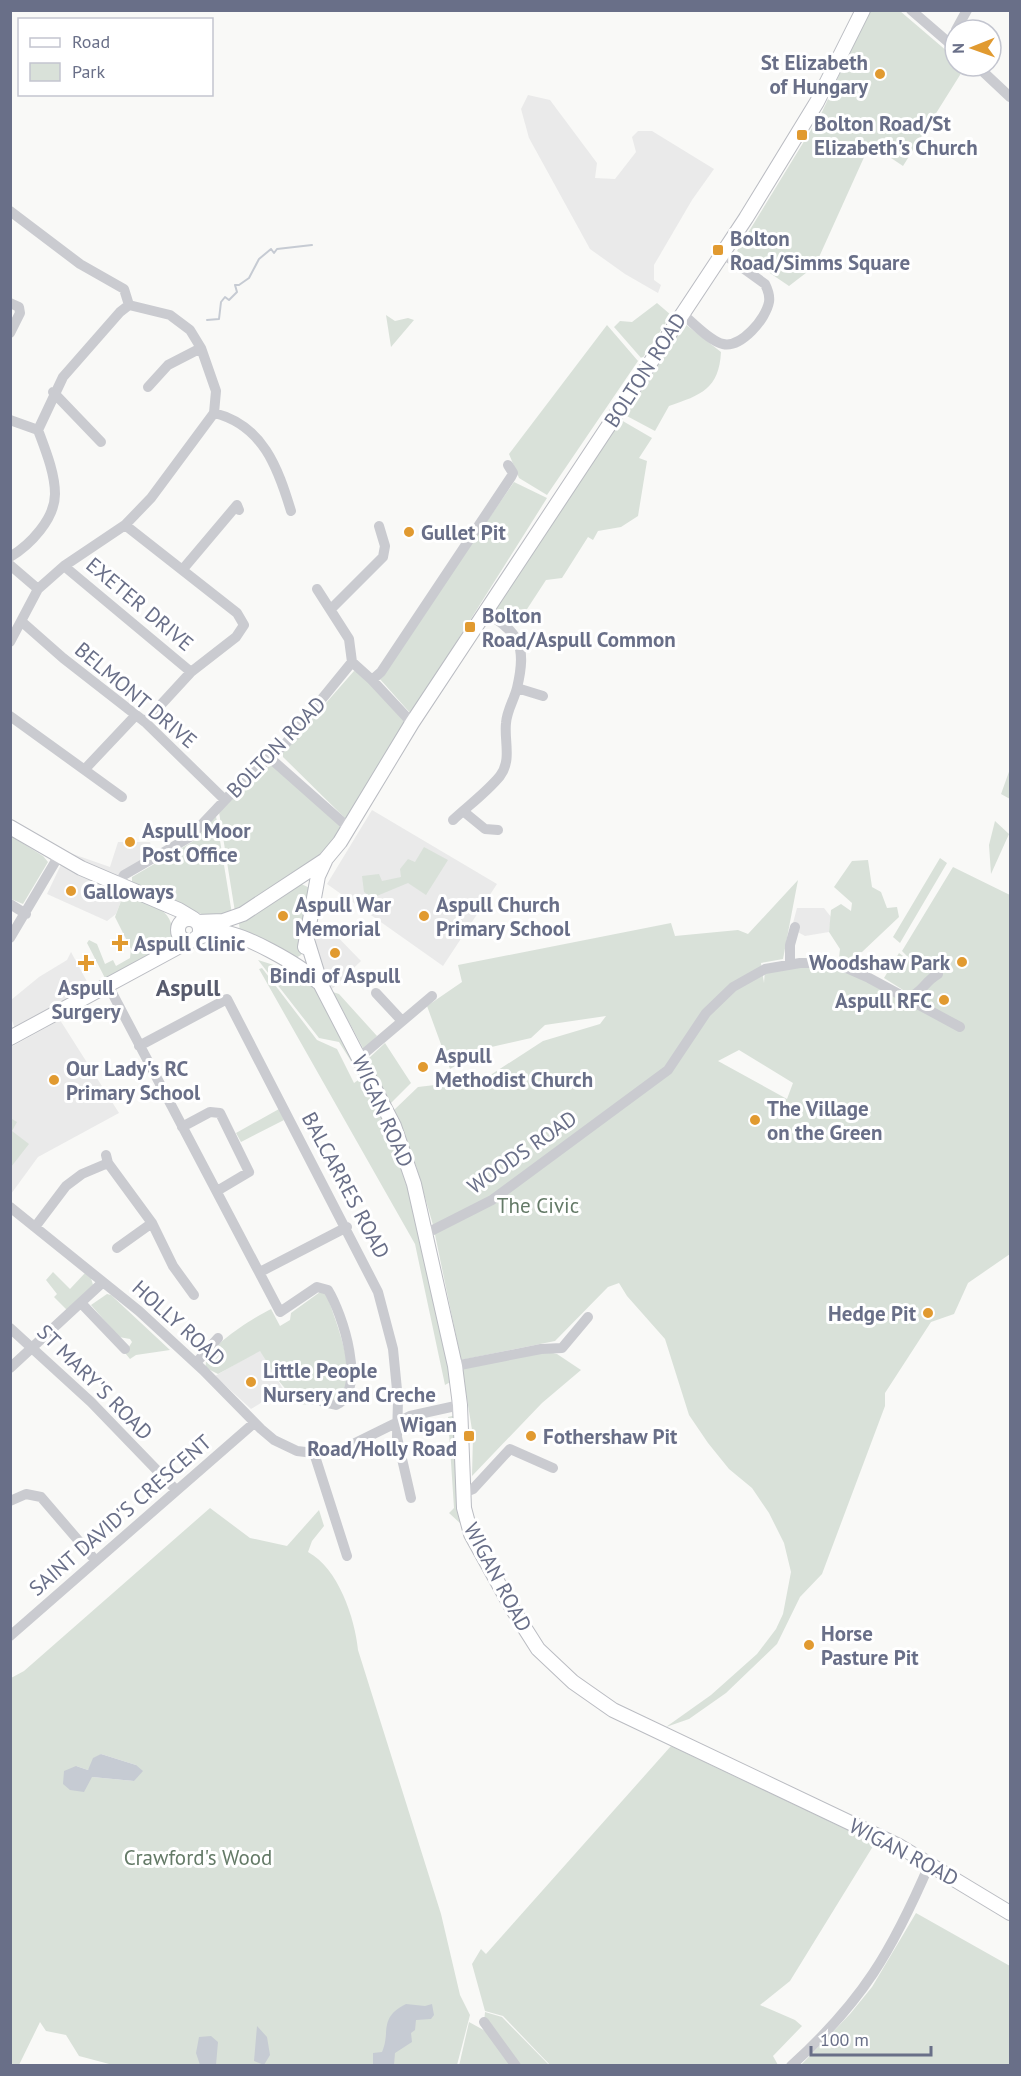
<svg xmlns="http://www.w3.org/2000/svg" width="1021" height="2076" font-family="'PT Sans',sans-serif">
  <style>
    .built { fill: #eaeaea }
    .green { fill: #d9e1d9; fill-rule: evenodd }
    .water { fill: #c6cbd3 }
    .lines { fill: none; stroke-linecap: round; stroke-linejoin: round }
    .stream { stroke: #c6cbd3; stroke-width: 2 }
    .major-casing { stroke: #babcc2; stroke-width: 16 }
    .minor { stroke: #cacbd0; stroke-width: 10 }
    .major { stroke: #fff; stroke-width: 14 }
    .poi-dot { fill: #e19a30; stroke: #fff; stroke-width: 2 }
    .labels { text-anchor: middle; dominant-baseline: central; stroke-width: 6; stroke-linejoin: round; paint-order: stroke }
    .poi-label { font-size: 21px; font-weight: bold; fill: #696f88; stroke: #fff; text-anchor: start }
    .street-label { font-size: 21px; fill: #696f88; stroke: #fff }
    .park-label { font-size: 21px; fill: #647a67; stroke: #fff }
    .quarter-label { font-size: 24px; font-weight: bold; fill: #575b6d; stroke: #fff }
  </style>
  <rect width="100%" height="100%" fill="#f9f9f7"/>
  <path class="built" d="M528 95 550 100 597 163 595 178 615 179 636 152 632 137 638 131H652L714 169 692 200 654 265V280L661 285 658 293 625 274 590 249 529 138 521 109Z
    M372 810 497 884 443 966 327 884Z
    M118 842H150L152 853 118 875 124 893 116 914 107 921 47 894 67 852 110 867Z
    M797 908H824L831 917 829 932 805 936 796 931 793 923Z
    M326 925 361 961 331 990 314 949 316 936Z
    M71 952 91 989 16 1031 11 1018V1000L39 977 67 960Z
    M60 1020 119 1113 38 1157 11 1194V1047Z
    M260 1350 283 1389 251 1409 215 1376Z"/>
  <path class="green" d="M869 11H900L955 58V66L965 67 903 166 870 144 815 266 789 286 737 251 822 112Z
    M657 303 671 315 642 359 614 327 620 321 632 322Z
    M386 315 395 321 408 318 414 320 391 347Z
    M685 324 721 352C719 389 701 395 669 406L655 431 625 415Z
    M607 325 638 361 547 495 519 478 509 454Z
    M621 420 652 438 639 458 647 461 638 516 621 527 598 531 593 540 588 537 562 578 546 580 516 626 494 610Z
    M514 482 547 498 411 714 379 678Z
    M354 671 360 672 405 722 350 823 283 757V752Z
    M274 763 344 830 323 855 235 912 219 812 248 781Z
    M1010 769V799L1001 794Z
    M216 816 232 914 204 915 132 885V877L192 842Z
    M995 821 1009 834 991 874 989 845Z
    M11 836 43 856 48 862 23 904 11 899Z
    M424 847 448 860 426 895 408 883 372 898 364 892 362 876 379 874 382 881 401 877 400 869 408 859 415 862Z
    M940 858 947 863 900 943 893 937Z
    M868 860 872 887 881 892 887 908 897 907 899 917 862 952 853 953 852 963 839 958 840 949 829 932 831 910 841 904 851 911 852 903 834 887 852 861Z
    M953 867 1010 895V1254L968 1283 954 1314 931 1322 885 1393V1406L822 1574 800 1597 777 1644 726 1693 689 1719 666 1727 711 1695 757 1654 776 1629 783 1614 791 1572 784 1543 769 1513 752 1488 729 1469 708 1443 689 1415 665 1339 627 1296 619 1283 608 1287 555 1341 461 1360 433 1225 416 1166 394 1110 418 1087 460 1082 492 1074 543 1041 600 1024 606 1016 545 1025 531 1038 487 1048 450 1069 427 1006 462 982 458 965 671 923 675 936 738 930 748 934 798 880 783 959 761 963 764 983 765 969 835 963 908 998 913 990H903L884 978 899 953 917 966 902 951ZM739 1050 793 1083 787 1099 718 1061Z
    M299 883 312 889 301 955 294 959 240 933 239 923Z
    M124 893C149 903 185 911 167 947L106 980 87 943 89 940 97 944 105 964 113 960 116 966 130 958 131 949 115 917Z
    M258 960 299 973 315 987 358 1067 356 1069 339 1042 319 1038Z
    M262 968 317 1040 337 1049 354 1083 364 1076 391 1136 415 1213 454 1380 445 1385 415 1244 259 969Z
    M333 992 339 994 377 1036 364 1050Z
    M385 1043 411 1083 390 1104 368 1059Z
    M279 1109 284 1120 241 1142 236 1133Z
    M12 1119 17 1122 12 1131 29 1144 11 1167 10 1121Z
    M53 1272 70 1289 85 1273 91 1278 93 1285 67 1310 54 1297 57 1294 46 1280Z
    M320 1292H326C333 1315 355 1366 346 1388 344 1395 339 1397 333 1400L328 1398 325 1390H319L313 1405 298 1404 278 1380 260 1351 218 1374 206 1368C201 1349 255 1317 271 1309L280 1326 290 1320 291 1313Z
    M107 1294 111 1295 170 1350 136 1355 130 1359 125 1353 132 1342 130 1339 119 1337 91 1305Z
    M549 1352 557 1354 581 1370 542 1403 472 1476 473 1436 462 1368Z
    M456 1415 461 1524 449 1513 454 1508 448 1417Z
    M210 1508 250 1538 287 1546 319 1510 324 1526 312 1541 308 1552C338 1568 355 1618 358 1650L441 1914 460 1995 470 2015 457 2065H113L79 2056 66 2035 46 2031 40 2022 19 2065 11 2066V1678L24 1671ZM101 1754 136 1765 134 1781 92 1777 76 1766 88 1770Z
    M671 1746 875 1843 790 1981 760 2005 795 2020 802 2026 773 2056 778 2065H550L503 2016 485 2011 472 1964 481 1949 486 1954Z
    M916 1913 1010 1966V2065L800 2066 850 2014 872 1987Z
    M485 2012 502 2017 549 2065H517L484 2022Z
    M469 2022 489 2033 513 2066H459Z"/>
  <path class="water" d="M101 1754 136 1765 143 1771 134 1781 92 1777 84 1792 70 1790 63 1784 64 1771 76 1766 88 1770 93 1758Z
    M406 2004 425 2006 432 2004 434 2015 431 2019 416 2020 415 2030 411 2033 412 2042 395 2053 394 2065H373V2053L382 2052C391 2032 378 2018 406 2004Z
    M257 2026 267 2037 270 2055 264 2065 254 2061Z
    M211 2036 218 2042 216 2065H200L196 2053 199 2037Z"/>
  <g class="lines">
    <path class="stream" d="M207 320 219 319 221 302 225 297 229 300 237 292 235 285H239L249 278 259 259 271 249 274 253 277 249 312 245"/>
    <defs>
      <path id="major" d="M10 827 81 868 179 910 194 919
        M178 930a11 11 0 1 1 22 0a11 11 0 1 1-22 0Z
        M197 922 223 921 243 914 325 860 340 842 412 723 746 218 817 102 863 10
        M196 938C203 935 211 933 219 932 242 932 300 965 318 982
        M307 940 321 985 394 1126 414 1184 455 1366 460 1405 464 1508 471 1534 512 1608 538 1649 573 1682 613 1710 899 1846 1010 1913
        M305 947 318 876 325 861
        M10 1038 189 941"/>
    </defs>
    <use href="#major" class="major-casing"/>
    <path class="minor" d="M911 10 955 48
      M956 30 967 10
      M977 66 1010 97
      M10 211 80 264 124 289 129 305
      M10 303 19 307 20 313 10 333
      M129 305 170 315 190 330 201 348 216 391 214 413
      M681 313C693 322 709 341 723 344 741 348 766 319 769 302 770 296 768 290 765 284L722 253
      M148 387 168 365 201 348
      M53 392 101 442
      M214 413C263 425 278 468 291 511
      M10 420 38 430
      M38 430 63 377 120 312 129 305
      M125 525 237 613 244 625 236 637 191 672 145 722
      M10 557C30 545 55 519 55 494 55 473 45 449 38 430
      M10 565 38 589
      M64 566 191 672
      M183 569 237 505 239 510
      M317 589 349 639 352 662
      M331 609 383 557 385 546 379 526
      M21 621 63 658 145 722 225 800
      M10 642 38 589 64 566 125 525 151 498 214 413
      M372 680 412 723
      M517 688 543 696
      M10 716 122 797
      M270 758 349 828
      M85 769 136 715
      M463 811 485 829 498 830
      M453 820C468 806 487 792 500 776 512 760 504 741 506 723 507 710 514 700 517 688 527 646 520 633 485 612
      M118 885 124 875 190 837 242 782 286 743 352 662 372 680 381 672 511 477 513 473 508 465
      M10 904 26 914
      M10 938 58 857
      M790 965V945L795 927
      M109 987 280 1312 317 1287 328 1290C342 1313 368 1390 336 1405L323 1402 321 1395
      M376 993 402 1021
      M908 998C922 993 925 981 938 974
      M139 1046 227 999 378 1292 393 1349 398 1400 397 1437 411 1498
      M360 1057 432 996
      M182 1127 210 1112 220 1113 249 1172 217 1191
      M106 1155 108 1163 152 1223 173 1266 194 1295
      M10 1207 139 1311 203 1370 261 1429 274 1440 297 1451 314 1453 341 1450 410 1416 460 1405
      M35 1227 66 1186 82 1174 108 1163
      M427 1233 492 1200 668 1070 706 1013 733 987 765 969 800 963H835L869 978 960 1027
      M117 1248 152 1223
      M260 1272 347 1227
      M81 1303 125 1349
      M10 1328 91 1402 176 1490
      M196 1363 218 1338
      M455 1366 541 1349 562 1348 588 1317
      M10 1368 103 1282
      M314 1453 347 1556
      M463 1493 473 1489 510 1449 553 1468
      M10 1501 26 1494 41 1497 96 1561
      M10 1636 254 1423
      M484 2022 516 2066
      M791 2066C863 2001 892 1951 930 1863"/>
    <use href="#major" class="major"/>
  </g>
  <g class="poi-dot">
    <circle cx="880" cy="74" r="6"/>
    <rect x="796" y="129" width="12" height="12" rx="3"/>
    <rect x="712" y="244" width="12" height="12" rx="3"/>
    <circle cx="409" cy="532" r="6"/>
    <rect x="464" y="621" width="12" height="12" rx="3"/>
    <circle cx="130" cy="842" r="6"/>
    <circle cx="71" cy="891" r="6"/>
    <circle cx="283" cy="916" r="6"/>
    <circle cx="424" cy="916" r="6"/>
    <path d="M117 934h6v6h6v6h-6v6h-6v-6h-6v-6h6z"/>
    <circle cx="335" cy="953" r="6"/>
    <circle cx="962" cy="962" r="6"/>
    <path d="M83 954h6v6h6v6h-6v6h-6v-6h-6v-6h6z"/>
    <circle cx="944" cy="1000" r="6"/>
    <circle cx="423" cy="1067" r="6"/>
    <circle cx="54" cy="1080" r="6"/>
    <circle cx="755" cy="1120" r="6"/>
    <circle cx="928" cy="1313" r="6"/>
    <circle cx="251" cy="1382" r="6"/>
    <rect x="463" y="1430" width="12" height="12" rx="3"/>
    <circle cx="531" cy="1436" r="6"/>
    <circle cx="809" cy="1645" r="6"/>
  </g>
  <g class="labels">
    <g class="poi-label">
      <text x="868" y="62" text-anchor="end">St Elizabeth<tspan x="868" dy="24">of Hungary</tspan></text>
      <text x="814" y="123">Bolton Road/St<tspan x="814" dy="24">Elizabeth's Church</tspan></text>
      <text x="730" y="238">Bolton<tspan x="730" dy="24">Road/Simms Square</tspan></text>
      <text x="421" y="532">Gullet Pit</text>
      <text x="482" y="615">Bolton<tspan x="482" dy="24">Road/Aspull Common</tspan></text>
      <text x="142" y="830">Aspull Moor<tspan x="142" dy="24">Post Office</tspan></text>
      <text x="83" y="891">Galloways</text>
      <text x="295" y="904">Aspull War<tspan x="295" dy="24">Memorial</tspan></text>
      <text x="436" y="904">Aspull Church<tspan x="436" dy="24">Primary School</tspan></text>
      <text x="134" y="943">Aspull Clinic</text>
      <text x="950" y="962" text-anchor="end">Woodshaw Park</text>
      <text x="335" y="975" text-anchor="middle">Bindi of Aspull</text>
      <text x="86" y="987" text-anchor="middle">Aspull<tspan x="86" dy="24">Surgery</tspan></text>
      <text x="932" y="1000" text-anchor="end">Aspull RFC</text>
      <text x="435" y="1055">Aspull<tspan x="435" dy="24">Methodist Church</tspan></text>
      <text x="66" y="1068">Our Lady's RC<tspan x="66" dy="24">Primary School</tspan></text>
      <text x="767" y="1108">The Village<tspan x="767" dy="24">on the Green</tspan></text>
      <text x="916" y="1313" text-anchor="end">Hedge Pit</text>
      <text x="263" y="1370">Little People<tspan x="263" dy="24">Nursery and Creche</tspan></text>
      <text x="457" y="1424" text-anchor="end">Wigan<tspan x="457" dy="24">Road/Holly Road</tspan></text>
      <text x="543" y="1436">Fothershaw Pit</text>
      <text x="821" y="1633">Horse<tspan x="821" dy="24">Pasture Pit</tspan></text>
    </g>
    <g class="street-label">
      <text transform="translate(645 370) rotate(-57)">BOLTON ROAD</text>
      <text transform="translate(140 604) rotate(40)">EXETER DRIVE</text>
      <text transform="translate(136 695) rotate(40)">BELMONT DRIVE</text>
      <text transform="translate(276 747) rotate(-46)">BOLTON ROAD</text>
      <text transform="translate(383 1111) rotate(66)">WIGAN ROAD</text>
      <text transform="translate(522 1152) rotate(-35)">WOODS ROAD</text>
      <text transform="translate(346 1185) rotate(62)">BALCARRES ROAD</text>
      <text transform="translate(179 1323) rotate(42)">HOLLY ROAD</text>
      <text transform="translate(95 1382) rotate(45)">ST MARY'S ROAD</text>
      <text transform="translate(120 1515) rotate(-41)">SAINT DAVID'S CRESCENT</text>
      <text transform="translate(498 1577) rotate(62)">WIGAN ROAD</text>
      <text transform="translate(904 1852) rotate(28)">WIGAN ROAD</text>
    </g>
    <g class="park-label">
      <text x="538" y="1205">The Civic</text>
      <text x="198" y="1857">Crawford's Wood</text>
    </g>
    <g class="quarter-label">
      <text x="188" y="987">Aspull</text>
    </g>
  </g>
  <rect width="1021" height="2076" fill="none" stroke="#696f88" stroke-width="24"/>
  <rect x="18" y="18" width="195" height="78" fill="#ffffff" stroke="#c3c5cf" stroke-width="1.5"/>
  <rect x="30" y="38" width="30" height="9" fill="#ffffff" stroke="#c3c5cf" stroke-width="1.5"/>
  <text x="72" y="48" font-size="18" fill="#696f88">Road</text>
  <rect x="30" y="63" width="30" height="18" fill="#d9e1d9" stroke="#c3c5cf" stroke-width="1.5"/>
  <text x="72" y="78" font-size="18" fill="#696f88">Park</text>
  <g transform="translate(973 48) rotate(269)"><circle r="28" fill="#ffffff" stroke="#c3c5cf" stroke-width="1.5"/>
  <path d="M0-4.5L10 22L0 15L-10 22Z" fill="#e19a30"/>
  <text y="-9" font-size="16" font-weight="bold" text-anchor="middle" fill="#696f88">N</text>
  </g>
  <path d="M811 2046v9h120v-9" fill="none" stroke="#696f88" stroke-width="3"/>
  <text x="820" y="2046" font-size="18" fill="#696f88" stroke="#ffffff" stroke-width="4.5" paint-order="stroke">100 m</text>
</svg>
